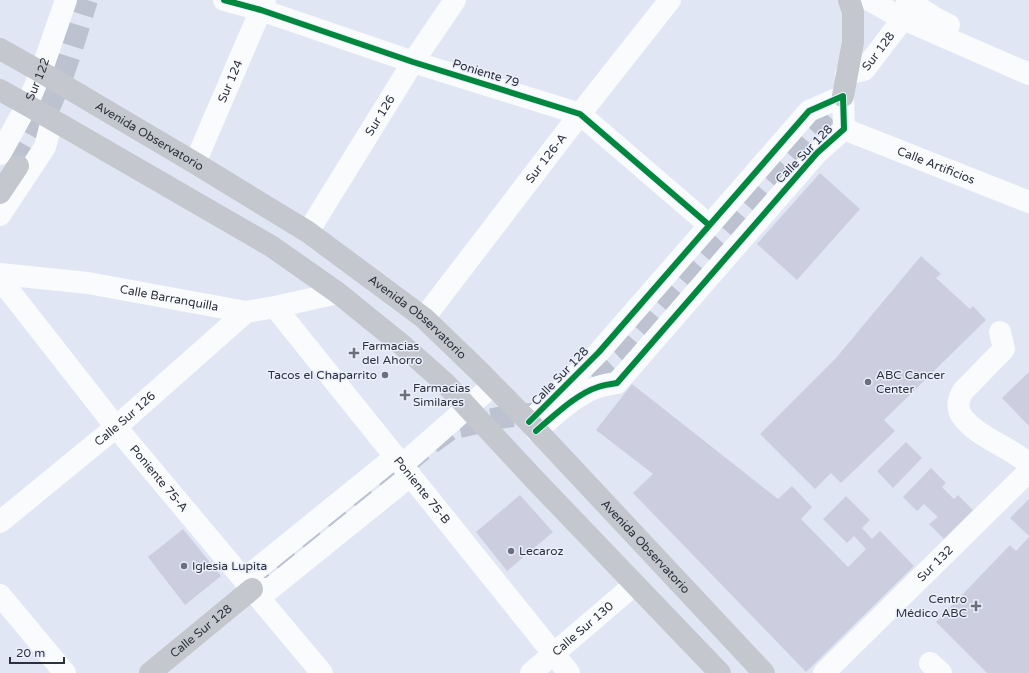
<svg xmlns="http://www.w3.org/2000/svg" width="1029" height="673" font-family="'Varela Round',sans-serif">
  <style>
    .building { fill: #cccee0 }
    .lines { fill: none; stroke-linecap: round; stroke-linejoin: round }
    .major-tunnel { stroke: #bcc2cf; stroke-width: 22; stroke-dasharray: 22 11; stroke-linecap: butt }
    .minor { stroke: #fafbfd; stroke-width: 22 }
    .major { stroke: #c4c7cd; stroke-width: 22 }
    .cycleway-casing { stroke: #eaeffc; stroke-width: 8 }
    .cycleway { stroke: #00873e; stroke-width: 6 }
    .poi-dot { fill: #6c707d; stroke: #eaeffc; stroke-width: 1.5 }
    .labels { text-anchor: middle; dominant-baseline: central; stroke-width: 3; stroke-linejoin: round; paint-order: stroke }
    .street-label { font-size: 12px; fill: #2d313d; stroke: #eaeffc }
    .poi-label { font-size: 12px; fill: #2d313d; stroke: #eaeffc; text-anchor: start }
  </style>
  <rect width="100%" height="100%" fill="#e0e6f3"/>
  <path class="building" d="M820 173 860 209 797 280 757 244Z
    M921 256 941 274 936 278 970 309 973 306 986 320 884 420 895 431 841 483 831 473 815 489 760 434 836 358Z
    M1029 372V426L1002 398Z
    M632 384 778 499 792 486 812 507 801 519 848 567 866 549 854 536 847 543 823 519 846 496 870 520 862 528 872 539 880 531 914 566 806 672 633 493 653 474 596 430Z
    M906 442 922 458 893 488 877 471Z
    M931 468 946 483 942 487 954 499 958 495 973 510 944 539 929 524 938 517 924 504 917 511 903 497Z
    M520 495 553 532 507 571 476 532Z
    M1029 499V536L1010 518Z
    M183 529 221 576 185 605 148 557Z
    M1029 537V673H987L936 622 1010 545 1016 551Z"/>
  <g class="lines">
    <path class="major-tunnel" d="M18 166C30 145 42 124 52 101 67 69 76 34 87 0
      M567 398 627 343 843 96
      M252 589 430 444 451 429 498 418 539 413"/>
    <g class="minor">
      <path d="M224 0 261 10 413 62 580 114 709 225"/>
      <path d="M869 0 903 19 1029 74"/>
      <path d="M907 0 935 18 949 25"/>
      <path id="s1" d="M846 74 864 70 903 19"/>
      <path id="s2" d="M844 129 1029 202"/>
      <path id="s3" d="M0 154 27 105 41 72 66 0"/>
      <path id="s4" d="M195 163 265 0"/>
      <path d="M0 215 45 147 52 120"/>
      <path id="s5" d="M308 232 413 62 455 0"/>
      <path id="s6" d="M0 274 88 283 246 312 275 307 338 293"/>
      <path id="s7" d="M0 279 116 427 322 673"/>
      <path id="s8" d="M275 307 569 673"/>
      <path id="s9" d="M424 318 580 114 670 0"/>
      <path d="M1000 332 1004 349 963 391C958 399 957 407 961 415 975 436 1010 447 1029 464"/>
      <path d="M529 422 599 352 809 111 843 96 844 129 817 153 617 383C610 384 604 385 598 387 576 394 554 416 536 431"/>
      <path d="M393 454 395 457 253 572 252 589H270L410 476"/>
      <path d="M402 465 493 385"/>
      <path id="s10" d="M0 522 116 427 246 312"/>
      <path d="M0 595 65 673"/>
      <path d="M930 663 941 673"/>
      <path id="s11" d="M531 673 634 585"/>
      <path id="s12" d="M824 673 1029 471"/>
    </g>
    <g class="major">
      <path id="s13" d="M0 49 41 72 195 163 308 232 424 318 481 373 529 422 764 673"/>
      <path d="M0 90 27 105 271 246 338 293 401 344 445 383 535 480 720 673"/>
      <path d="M843 96 853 42V12L849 0"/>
      <path d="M0 193 18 166"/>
      <path id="s14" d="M150 673 252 589"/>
    </g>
    <defs>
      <path id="cycleway" d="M224 0 261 10 413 62 580 114 709 225
        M529 422 599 352 809 111 843 96 844 129 817 153 617 383C610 384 604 385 598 387 576 394 554 416 536 431"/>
    </defs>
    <use href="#cycleway" class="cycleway-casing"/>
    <use href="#cycleway" class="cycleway"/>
  </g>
  <g class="poi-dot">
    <path d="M352 347h4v4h4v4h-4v4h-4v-4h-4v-4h4z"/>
    <circle cx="385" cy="375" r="4"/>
    <circle cx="868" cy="382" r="4"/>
    <path d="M403 389h4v4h4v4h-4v4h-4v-4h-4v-4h4z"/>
    <circle cx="511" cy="551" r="4"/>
    <circle cx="184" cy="566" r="4"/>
    <path d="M974 600h4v4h4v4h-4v4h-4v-4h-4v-4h4z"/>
  </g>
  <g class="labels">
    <g class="street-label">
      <text stroke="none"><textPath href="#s1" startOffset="42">Sur 128</textPath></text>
      <text transform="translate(486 73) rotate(17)">Poniente 79</text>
      <text stroke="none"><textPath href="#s3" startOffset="84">Sur 122</textPath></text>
      <text stroke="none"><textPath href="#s4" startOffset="89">Sur 124</textPath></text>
      <text stroke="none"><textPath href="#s5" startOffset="137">Sur 126</textPath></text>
      <text stroke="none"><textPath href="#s13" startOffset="173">Avenida Observatorio</textPath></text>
      <text transform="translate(804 154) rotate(-46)">Calle Sur 128</text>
      <text stroke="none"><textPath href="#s9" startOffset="201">Sur 126-A</textPath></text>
      <text stroke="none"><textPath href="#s2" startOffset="99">Calle Artificios</textPath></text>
      <text stroke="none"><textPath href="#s6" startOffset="171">Calle Barranquilla</textPath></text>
      <text stroke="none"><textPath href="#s13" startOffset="497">Avenida Observatorio</textPath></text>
      <text transform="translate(560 376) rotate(-46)">Calle Sur 128</text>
      <text stroke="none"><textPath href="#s10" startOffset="162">Calle Sur 126</textPath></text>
      <text stroke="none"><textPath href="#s7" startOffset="255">Poniente 75-A</textPath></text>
      <text stroke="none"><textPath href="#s8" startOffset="235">Poniente 75-B</textPath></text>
      <text stroke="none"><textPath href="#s13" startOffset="821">Avenida Observatorio</textPath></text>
      <text stroke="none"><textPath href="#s12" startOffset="156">Sur 132</textPath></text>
      <text stroke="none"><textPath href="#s11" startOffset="68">Calle Sur 130</textPath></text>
      <text stroke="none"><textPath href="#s14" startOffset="66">Calle Sur 128</textPath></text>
    </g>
    <g class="poi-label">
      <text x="362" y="346">Farmacias<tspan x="362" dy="14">del Ahorro</tspan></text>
      <text x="377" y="375" text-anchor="end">Tacos el Chaparrito</text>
      <text x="876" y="375">ABC Cancer<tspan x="876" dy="14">Center</tspan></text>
      <text x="413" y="388">Farmacias<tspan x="413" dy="14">Similares</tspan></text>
      <text x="519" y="551">Lecaroz</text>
      <text x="192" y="566">Iglesia Lupita</text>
      <text x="967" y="599" text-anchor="end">Centro<tspan x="967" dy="14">Médico ABC</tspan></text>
    </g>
  </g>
  <path d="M10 657v6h54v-6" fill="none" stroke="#2d313d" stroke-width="2"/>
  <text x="16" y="657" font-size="12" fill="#2d313d" stroke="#eaeffc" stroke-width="3" paint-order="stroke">20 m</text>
</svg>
